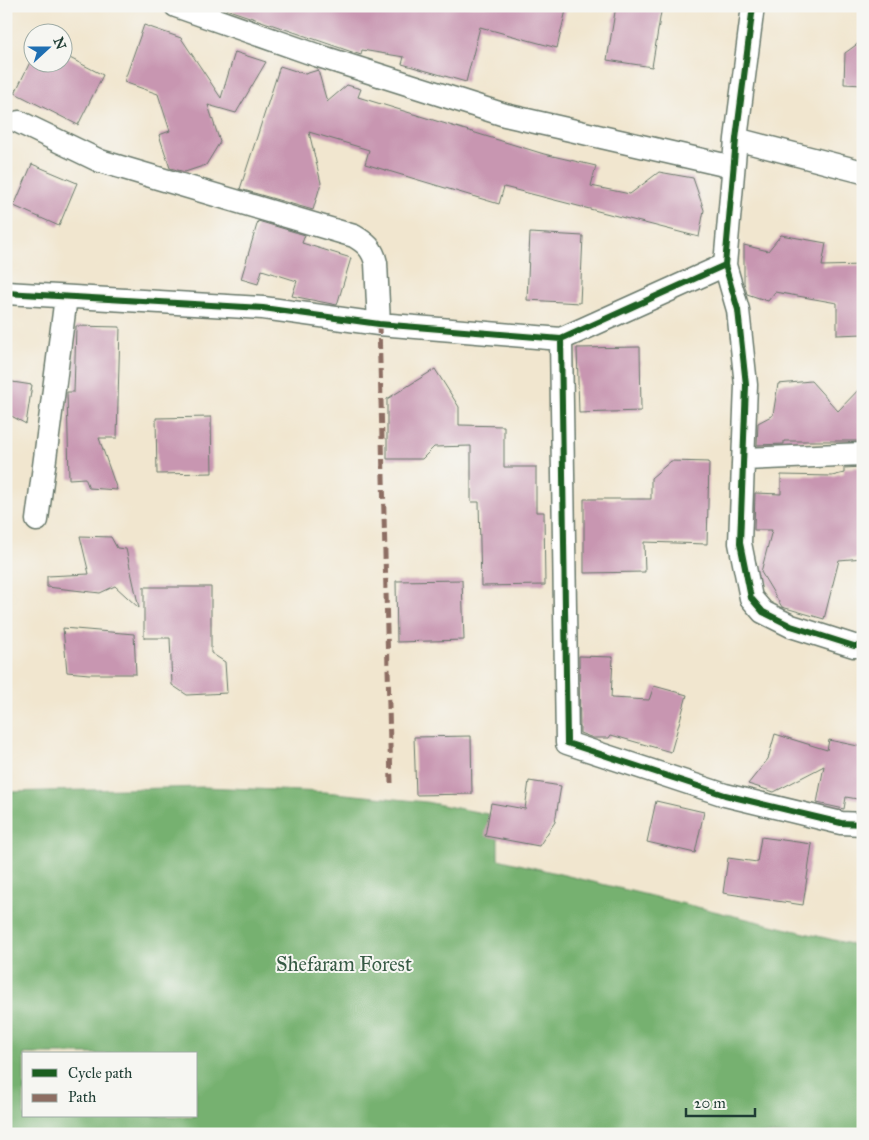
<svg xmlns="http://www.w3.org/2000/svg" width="869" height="1140" font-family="'IM FELL Great Primer',serif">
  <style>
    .forest { fill: #76b170; stroke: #4a7752; fill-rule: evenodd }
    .building { fill: #c896b1 }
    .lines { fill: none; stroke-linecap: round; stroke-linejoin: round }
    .minor-casing { stroke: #68786a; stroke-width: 25 }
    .minor { stroke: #fff; stroke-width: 22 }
    .quiet { stroke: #8d6e63; stroke-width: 5; stroke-dasharray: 10 5; stroke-linecap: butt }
    .cycleway-casing { stroke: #f6f6f2; stroke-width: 9 }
    .cycleway { stroke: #1b5e20; stroke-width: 6 }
    .labels { text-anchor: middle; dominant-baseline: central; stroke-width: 4; stroke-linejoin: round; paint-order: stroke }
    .park-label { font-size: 20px; fill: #365a44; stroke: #f6f6f2 }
  </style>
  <rect width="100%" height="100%" fill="#f6f6f2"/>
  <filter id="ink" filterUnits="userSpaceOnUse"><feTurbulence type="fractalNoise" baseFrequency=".02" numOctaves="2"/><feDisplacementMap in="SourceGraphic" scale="10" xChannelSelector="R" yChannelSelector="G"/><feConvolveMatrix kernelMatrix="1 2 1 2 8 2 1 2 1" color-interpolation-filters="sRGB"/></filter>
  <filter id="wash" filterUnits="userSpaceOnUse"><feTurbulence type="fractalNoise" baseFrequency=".0096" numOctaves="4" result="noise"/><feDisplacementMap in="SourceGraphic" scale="20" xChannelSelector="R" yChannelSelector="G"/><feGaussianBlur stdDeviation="1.12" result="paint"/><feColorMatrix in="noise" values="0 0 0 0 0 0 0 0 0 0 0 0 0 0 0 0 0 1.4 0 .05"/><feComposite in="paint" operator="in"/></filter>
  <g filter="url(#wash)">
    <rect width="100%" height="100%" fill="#f1e6cf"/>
    <path class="forest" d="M204 787 325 792 426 802 498 816V859L863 947V1134H6V792ZM24 1054H196V1116H24Z"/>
    <g id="blocks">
      <path class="building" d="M223 6H567L557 48 480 27 466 82 402 64 404 57 362 50 361 55 223 8Z
        M616 6H662L652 67 607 60Z
        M144 25 181 38 221 98 235 52 266 62 236 113 208 105 220 142 206 165 185 172 170 168 159 135 170 131 158 94 124 82Z
        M863 40V85L844 84 845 53Z
        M62 54 103 75 78 125 15 93 32 58V62H62Z
        M280 66 305 74 318 70 327 102 347 85 361 89 358 97 544 154 596 166 591 186 630 194 659 172 693 178 704 210 699 237 504 187 499 204 365 164 369 150 309 132 321 183 313 210 240 189Z
        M32 164 77 183 59 226 14 206Z
        M258 221 305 235 302 243 351 258 337 305 292 296 297 281 262 270 258 284 241 279Z
        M530 233 583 236 580 303 527 300Z
        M781 235 826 243 822 266 863 265V334L837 335V303L775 292 768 301 747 294 744 283V245L768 251Z
        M76 326 120 327 117 438H99L117 490 89 488 85 478 69 479 67 392H74Z
        M640 347 641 411 579 413 577 348Z
        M435 369 459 407V425L504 426V467H536V512H544L545 585 481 586 479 502H471V446L434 447 422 459H387V399Z
        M6 381 32 385 26 424 6 413Z
        M811 381 838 411 863 385V441H784V444L757 445 758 423 773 415 778 384Z
        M211 417 212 473 157 474 156 418Z
        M671 461 709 462 707 544 644 542 645 572 584 573V499H651V478Z
        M863 467V558L839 560 824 619 782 607 761 572 772 530H754L755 493 781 494V475L832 476 844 473V468Z
        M80 536 111 537 117 548 126 549 139 608 115 586 100 593 47 587V576L89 574Z
        M462 580 464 640 397 642 396 581Z
        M144 587H211V653L225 662 227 693 187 695 172 685 170 638H144Z
        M63 628 134 634 136 674H89L67 672Z
        M579 656 613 657 611 698 649 700 654 686 687 695 671 752 611 735 609 738H593L580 733Z
        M775 734 827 750 829 740 863 747V800L846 797 844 809 817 803 824 766 774 792 748 784 768 759Z
        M471 736 472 794 416 795 414 737Z
        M529 781 561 786 555 822 539 846 485 836 491 803 525 809Z
        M656 801 704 812 695 853 647 842Z
        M761 837 812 844 803 905 723 893 728 858 757 862Z"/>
    </g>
  </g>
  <g filter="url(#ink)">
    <use href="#blocks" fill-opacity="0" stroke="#68786a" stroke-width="1"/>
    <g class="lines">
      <defs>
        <path id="minor" d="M176 6 316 55 505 115 733 167
          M753 6 736 139 725 265 738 310 746 385 740 543 751 598 763 612 791 626 854 646H863
          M19 122 100 161 354 236C366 243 373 249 376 263L379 324
          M736 139 863 172
          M6 293 263 308 379 324 561 339 725 265
          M561 339 567 743 725 795 841 823 863 824
          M744 459 863 454
          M37 520 66 297"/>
      </defs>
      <use href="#minor" class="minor-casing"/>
      <use href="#minor" class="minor"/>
      <path class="quiet" d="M379 324 391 783"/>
      <defs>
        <path id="cycleway" d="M753 6 736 139 725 265 738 310 746 385 740 543 751 598 763 612 791 626 854 646H863
          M6 293 263 308 379 324 561 339 725 265
          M561 339 567 743 725 795 841 823 863 824"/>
      </defs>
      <use href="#cycleway" class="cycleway-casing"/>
      <use href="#cycleway" class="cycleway"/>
    </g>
  </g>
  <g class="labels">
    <g class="park-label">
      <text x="344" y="964">Shefaram Forest</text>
    </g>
  </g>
  <rect width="869" height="1140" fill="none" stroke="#f6f6f2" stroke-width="25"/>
  <rect x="22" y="1052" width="175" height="65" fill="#f6f6f2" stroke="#a0aca6"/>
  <rect x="32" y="1069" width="25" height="8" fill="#1b5e20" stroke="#a0aca6"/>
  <text x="68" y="1078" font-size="15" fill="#1f3d34">Cycle path</text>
  <rect x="32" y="1094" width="25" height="8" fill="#8d6e63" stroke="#a0aca6"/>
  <text x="68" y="1102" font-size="15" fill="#1f3d34">Path</text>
  <g transform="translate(48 48) rotate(69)"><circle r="24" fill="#f6f6f2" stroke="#a0aca6"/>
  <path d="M0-4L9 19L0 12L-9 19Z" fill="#1f6fb2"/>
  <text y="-8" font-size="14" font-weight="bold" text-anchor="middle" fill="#1f3d34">N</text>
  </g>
  <path d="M686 1108v8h69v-8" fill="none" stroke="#1f3d34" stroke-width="2.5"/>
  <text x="694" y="1108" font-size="15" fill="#1f3d34" stroke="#f6f6f2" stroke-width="4" paint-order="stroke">20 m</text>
</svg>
